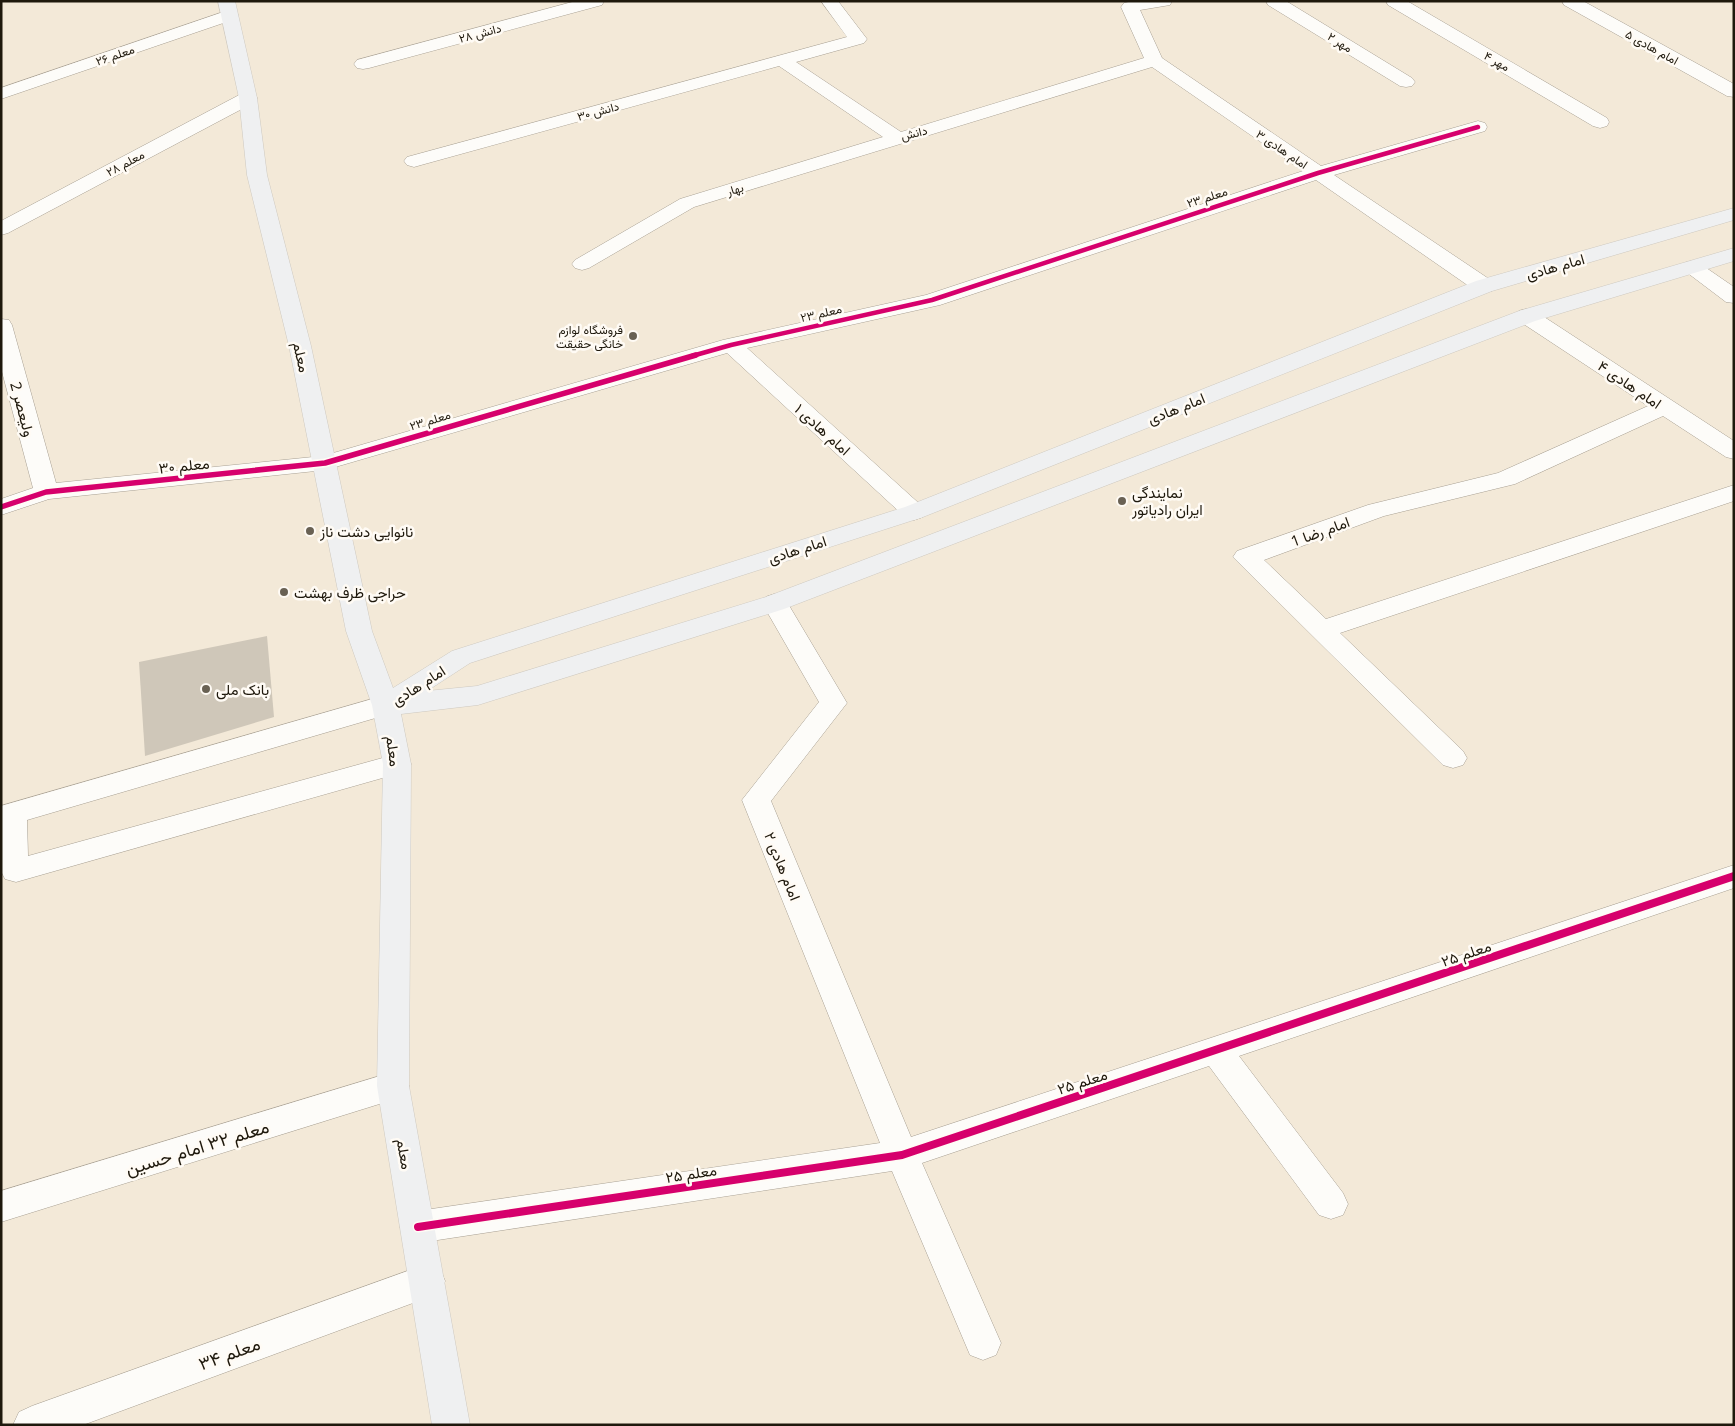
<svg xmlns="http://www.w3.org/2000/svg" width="1735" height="1426" font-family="'Noto Sans',Vazirmatn,sans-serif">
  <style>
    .building { fill: #cfc7b9 }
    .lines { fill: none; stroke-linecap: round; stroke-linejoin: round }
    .minor-casing { stroke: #a8a093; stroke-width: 1 }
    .major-casing { stroke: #cec9c0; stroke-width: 1 }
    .minor { fill: #fdfcf9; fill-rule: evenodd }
    .major { fill: #eff0f1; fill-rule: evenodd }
    .cycleway-far2-casing { stroke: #fffbf5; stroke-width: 7 }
    .cycleway-far1-casing { stroke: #fffbf5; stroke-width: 9 }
    .cycleway-casing { stroke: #fffbf5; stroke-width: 11 }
    .cycleway-far2 { stroke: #d6006c; stroke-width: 4.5 }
    .cycleway-far1 { stroke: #d6006c; stroke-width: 5.5 }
    .cycleway { stroke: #d6006c; stroke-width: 8 }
    .poi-dot { fill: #696153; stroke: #fffbf5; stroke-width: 2 }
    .labels { text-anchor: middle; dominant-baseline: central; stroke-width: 5; stroke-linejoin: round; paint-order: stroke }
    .far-street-label { font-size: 12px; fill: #1e180c; stroke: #fffbf5 }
    .far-poi-label { font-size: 12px; fill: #1e180c; stroke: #fffbf5; text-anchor: end }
    .street-label { font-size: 15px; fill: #1e180c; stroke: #fffbf5 }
    .poi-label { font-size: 15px; fill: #1e180c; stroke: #fffbf5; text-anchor: start }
    .near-street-label { font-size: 18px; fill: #1e180c; stroke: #fffbf5 }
  </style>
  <rect width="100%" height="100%" fill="#f3e9d8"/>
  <path class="building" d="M267 636 274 717 145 756 139 662Z"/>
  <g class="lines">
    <defs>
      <path id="minor" d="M576 1H604L602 5 369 68 363 69 357 68 354 64 357 60Z
        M821 1H838L867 39 864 43 796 62 901 132 1144 58 1121 7 1124 3 1133 1H1172L1170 5 1140 10 1162 58 1321 166 1471 123 1478 121 1485 123 1487 127 1485 131 1334 175 1492 281 1495 286 1492 291 1484 292 1476 291 1316 180 940 305 747 348 923 507 926 512 923 517 914 520 905 517 727 353 325 470 49 499 1 515V499L33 488 1 368V319L9 320 12 325 56 483 323 456 723 340 926 295 1303 171 1152 67 694 207 589 268 582 270 575 268 572 264 575 260 680 199 883 137 779 66 421 165 414 167 407 165 404 161 407 157 847 37Z
        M1266 1H1286L1412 78 1415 82 1412 86 1406 87 1400 86 1268 5Z
        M1386 1H1407L1607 118 1609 122 1607 126 1600 128 1593 126 1388 5Z
        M1562 1H1583L1734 84V97L1727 96 1564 5Z
        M229 10 235 11 238 15 235 19 1 99V88Z
        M248 92 255 94 257 98 255 102 8 233 1 235V221L241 94Z
        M1692 261 1699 263 1734 287V303L1726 302 1685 271 1682 267 1685 263Z
        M1527 309 1535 311 1734 441V459L1726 457 1663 416 1515 484 1384 516 1264 560 1326 619 1734 485V501L1340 633 1463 751 1467 758 1463 765 1453 768 1443 765 1233 557 1237 551 1368 505 1498 473 1648 406 1519 321 1516 316 1519 311Z
        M775 594 784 597 847 703 771 801 911 1137 1734 865V888L1239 1056 1343 1193 1348 1204 1343 1215 1331 1219 1319 1215 1209 1066 922 1163 1001 1343 996 1355 983 1360 970 1355 892 1171 418 1243 406 1238 400 1227 406 1216 418 1211 880 1143 742 800 819 702 762 603 766 597Z
        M386 695 396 698 400 705 396 712 27 820 28 856 397 754 407 757 411 764 407 771 16 882 5 879 1 871V806Z
        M393 1072 405 1076 409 1086 405 1096 1 1222V1191Z
        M427 1264 440 1269 445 1281 440 1293 83 1425H13L19 1412 32 1406Z"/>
      <path id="major" d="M218 1H235L257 98 267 175 311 346 372 631 393 688 452 651 905 507 1476 281 1734 208V220L1492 291 923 517 470 663 427 691 477 686 766 597 1519 311 1734 248V261L1535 321 784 609 478 705 401 714 411 764 409 1086 470 1425H432L377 1086 383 764 372 705 346 631 289 346 247 175 239 98Z"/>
    </defs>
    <use href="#minor" class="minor-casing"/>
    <use href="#major" class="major-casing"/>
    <use href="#minor" class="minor"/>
    <use href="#major" class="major"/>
    <defs>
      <path id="cycleway-far2" d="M692 356 731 345 932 300 1318 173 1478 127"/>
      <path id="cycleway-far1" d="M1 507 46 492 325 463 696 355"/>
      <path id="cycleway" d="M418 1227 902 1155 1734 876"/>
    </defs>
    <use href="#cycleway-far2" class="cycleway-far2-casing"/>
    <use href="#cycleway-far1" class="cycleway-far1-casing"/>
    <use href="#cycleway" class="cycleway-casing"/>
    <use href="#cycleway-far2" class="cycleway-far2"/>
    <use href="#cycleway-far1" class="cycleway-far1"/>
    <use href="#cycleway" class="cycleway"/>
  </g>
  <g class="poi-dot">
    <circle cx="633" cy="336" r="5"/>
    <circle cx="1122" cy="501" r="5"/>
    <circle cx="310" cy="531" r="5"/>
    <circle cx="284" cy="592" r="5"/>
    <circle cx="206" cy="689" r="5"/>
  </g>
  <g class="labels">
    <g class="far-street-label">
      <text transform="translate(480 33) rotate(-15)">دانش ۲۸</text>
      <text transform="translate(1340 42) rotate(32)">مهر ۲</text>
      <text transform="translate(1652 47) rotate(29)">امام هادی ۵</text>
      <text transform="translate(115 55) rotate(-19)">معلم ۲۶</text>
      <text transform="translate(1497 61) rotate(30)">مهر ۴</text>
      <text transform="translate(598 111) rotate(-15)">دانش ۳۰</text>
      <text transform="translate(914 133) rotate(-14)">دانش</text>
      <text transform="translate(1282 149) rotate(34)">امام هادی ٣</text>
      <text transform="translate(125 163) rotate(-28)">معلم ۲۸</text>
      <text transform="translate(735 189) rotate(-17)">بهار</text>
      <text transform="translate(1207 197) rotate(-18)">معلم ۲۳</text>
      <text transform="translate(821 313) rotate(-13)">معلم ۲۳</text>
      <text transform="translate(430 420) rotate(-17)">معلم ۲۳</text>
    </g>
    <g class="far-poi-label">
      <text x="623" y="329">فروشگاه لوازم<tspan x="623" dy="14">خانگی حقیقت</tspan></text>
    </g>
    <g class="street-label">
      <text transform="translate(1555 266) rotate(-16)">امام هادی</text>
      <text transform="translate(302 357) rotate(77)">معلم</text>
      <text transform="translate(1630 384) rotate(34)">امام هادی ۴</text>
      <text transform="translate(1176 408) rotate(-22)">امام هادی</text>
      <text transform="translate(23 409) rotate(75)">ولیعصر 2</text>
      <text transform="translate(823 429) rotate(42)">امام هادی ١</text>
      <text transform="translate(184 465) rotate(-6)">معلم ۳۰</text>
      <text transform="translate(1320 531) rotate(-20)">امام رضا 1</text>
      <text transform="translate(797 549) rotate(-18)">امام هادی</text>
      <text transform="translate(418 685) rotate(-33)">امام هادی</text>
      <text transform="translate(394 751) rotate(82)">معلم</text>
      <text transform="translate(783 866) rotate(68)">امام هادی ٢</text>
      <text transform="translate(1466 953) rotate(-19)">معلم ۲۵</text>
      <text transform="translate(1082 1081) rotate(-18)">معلم ۲۵</text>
      <text transform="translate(405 1154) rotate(80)">معلم</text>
      <text transform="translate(691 1173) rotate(-9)">معلم ۲۵</text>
    </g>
    <g class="poi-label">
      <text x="1132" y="492">نمایندگی<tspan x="1132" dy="17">ایران رادیاتور</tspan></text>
      <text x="320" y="531">نانوایی دشت ناز</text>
      <text x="294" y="592">حراجی ظرف بهشت</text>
      <text x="216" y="689">بانک ملی</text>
    </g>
    <g class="near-street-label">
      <text transform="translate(197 1147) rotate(-17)">معلم ۳۲ امام حسین</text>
      <text transform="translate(229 1353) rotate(-20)">معلم ۳۴</text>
    </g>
  </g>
  <rect width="1735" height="1426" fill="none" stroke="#1e180c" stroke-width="5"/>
</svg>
